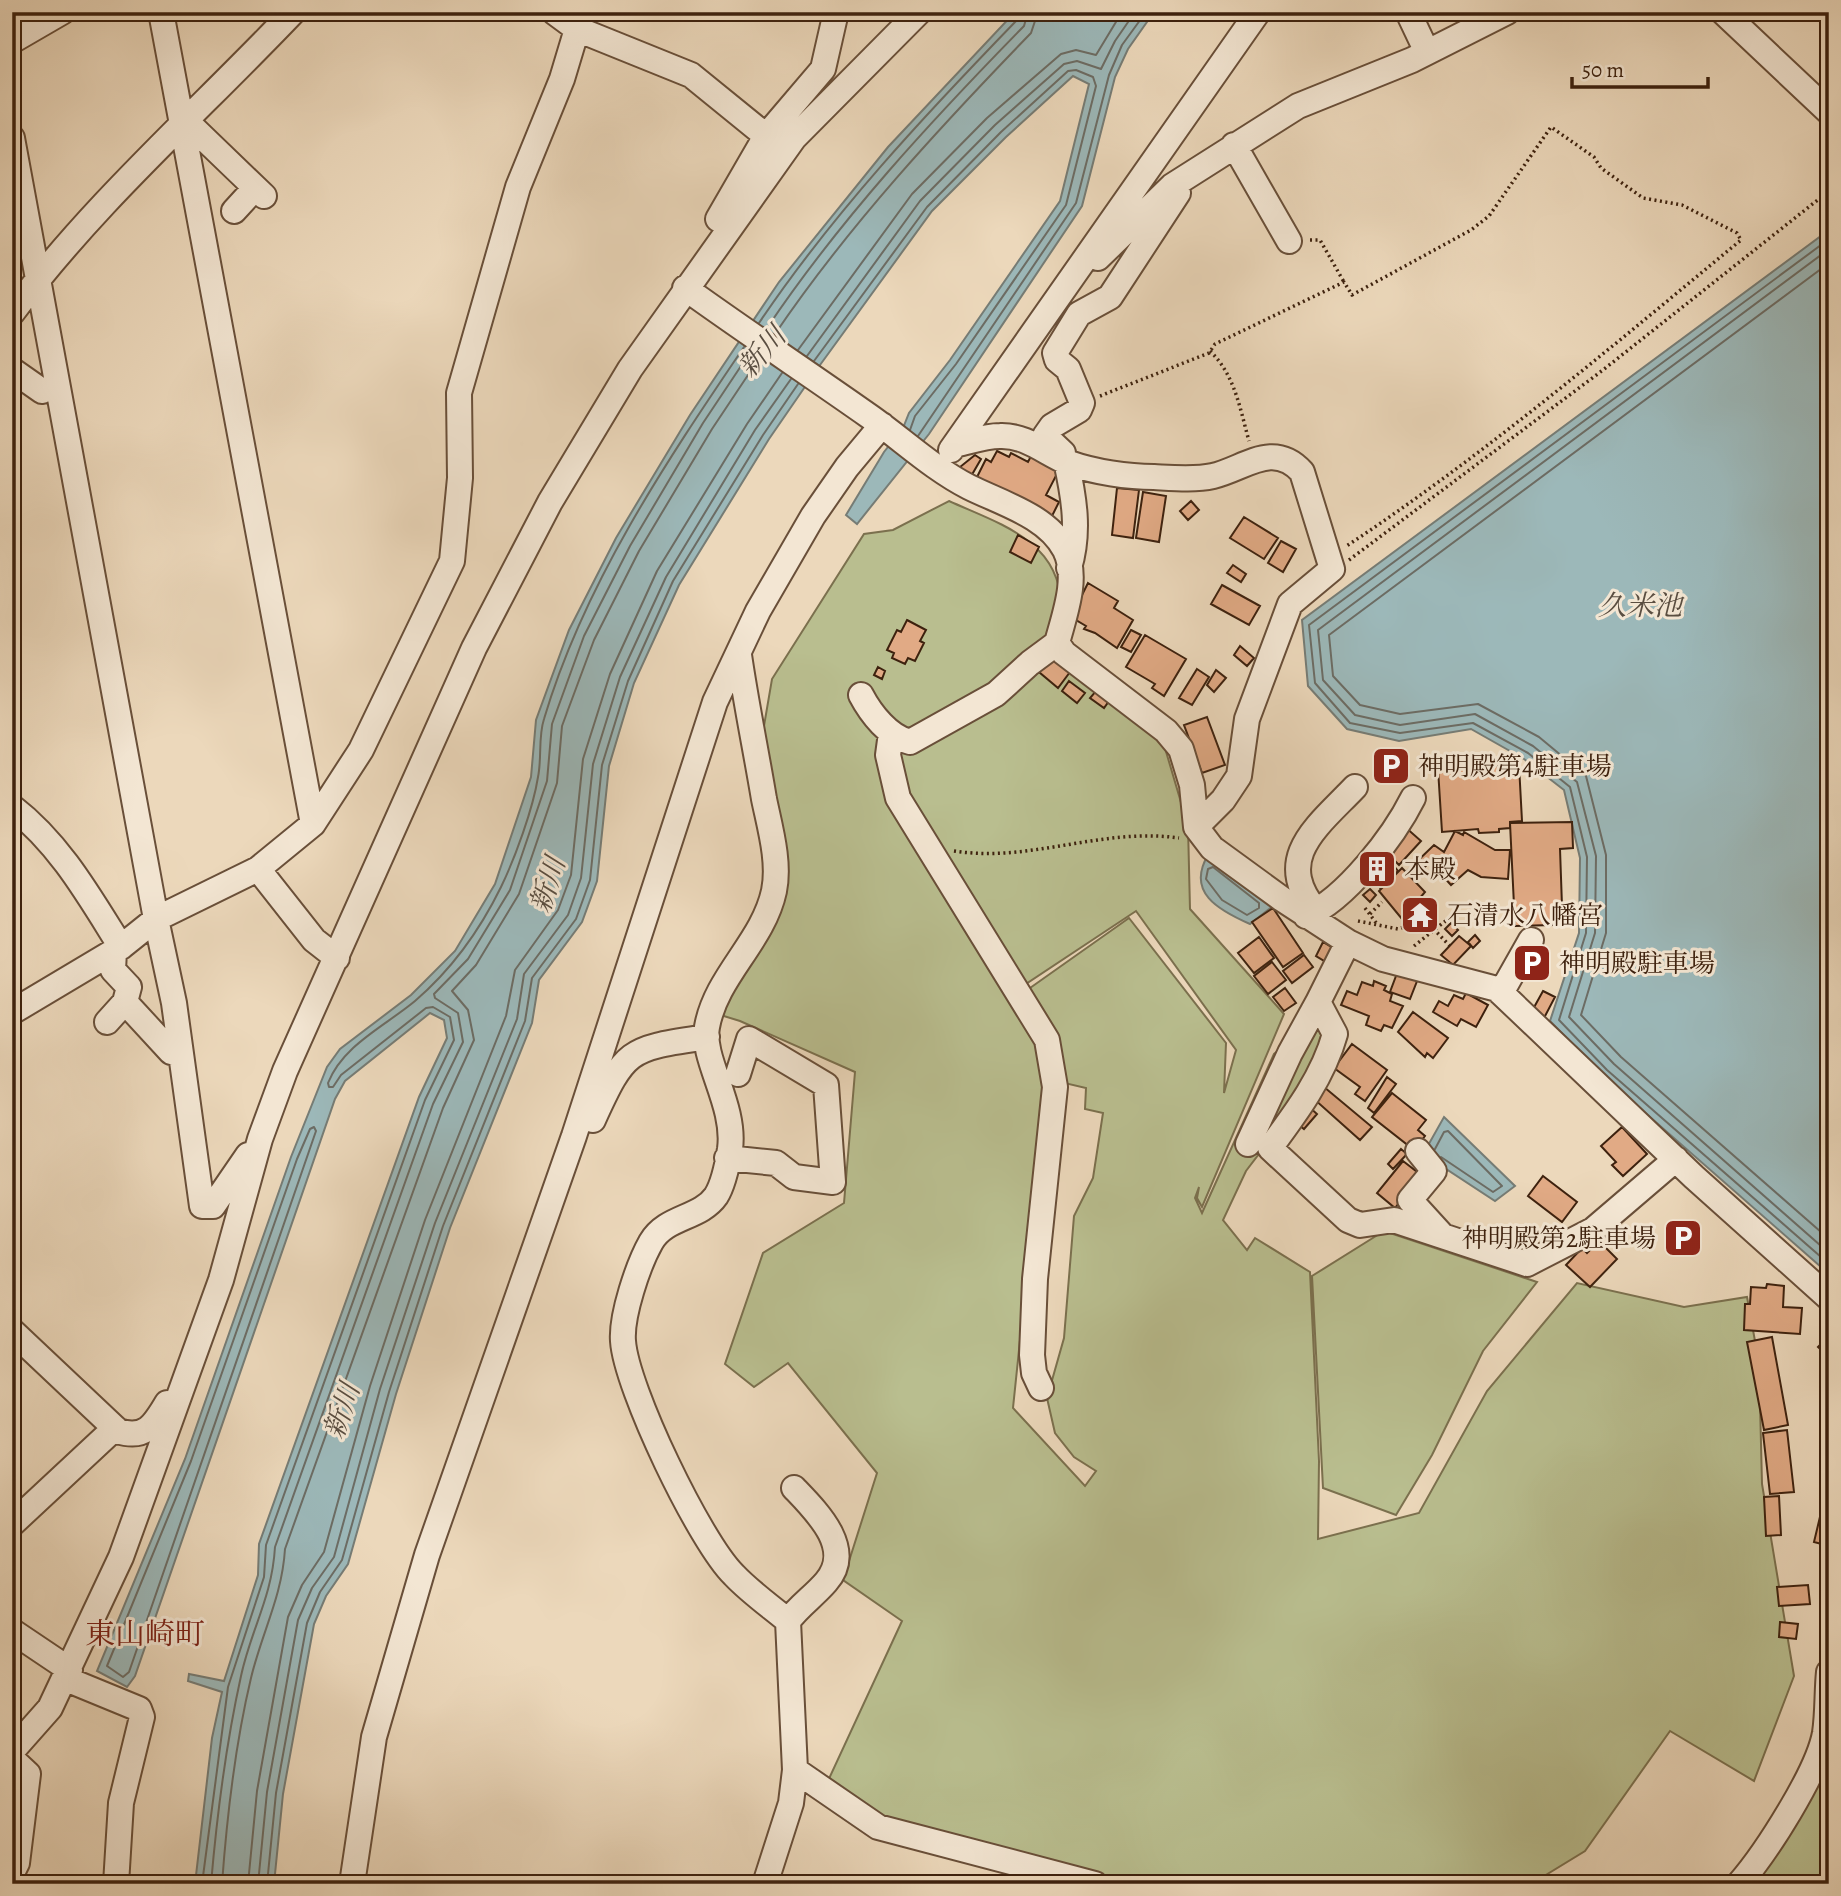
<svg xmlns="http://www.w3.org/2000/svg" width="1841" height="1896" font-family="Alegreya,'Noto Serif JP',serif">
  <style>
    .green { fill: #b9be8f; stroke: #7b704e; stroke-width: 2; fill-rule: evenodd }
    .water { fill: #9cb8b9; stroke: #767c75; stroke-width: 2 }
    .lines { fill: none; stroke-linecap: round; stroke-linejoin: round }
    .shore { stroke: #6c6c64; stroke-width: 2 }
    .building { fill: #e1aa85; stroke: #3d210e; stroke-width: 2 }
    .minor-casing { stroke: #694f39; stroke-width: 28 }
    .path { stroke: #3d210e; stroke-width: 3.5; stroke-dasharray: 2 3.5; stroke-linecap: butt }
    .minor { stroke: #f3e6d3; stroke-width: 24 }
    .labels { text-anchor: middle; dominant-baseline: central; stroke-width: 6; stroke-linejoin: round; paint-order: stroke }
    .poi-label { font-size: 26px; fill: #3d210e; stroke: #f3e6d3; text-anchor: start }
    .water-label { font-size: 28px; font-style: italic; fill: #5a4e41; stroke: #f3e6d3 }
    .quarter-label { font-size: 30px; fill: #7a1f14; stroke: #f3e6d3 }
  </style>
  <rect width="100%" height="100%" fill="#ecd8bb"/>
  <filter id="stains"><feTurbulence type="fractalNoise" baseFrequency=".00286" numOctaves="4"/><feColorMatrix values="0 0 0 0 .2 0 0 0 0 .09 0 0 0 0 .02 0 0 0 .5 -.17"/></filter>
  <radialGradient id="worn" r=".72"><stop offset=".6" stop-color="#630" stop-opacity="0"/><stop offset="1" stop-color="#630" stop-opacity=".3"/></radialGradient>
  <path class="green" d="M949 501C997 523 1060 540 1061 605 1061 620 1054 638 1051 653L1162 738 1188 826 1190 909 1284 1014 1202 1207 1197 1198 1199 1187 1195 1198 1202 1213 1274 1054 1322 1017 1330 1034 1304 1095 1246 1171 1223 1220 1247 1250 1255 1238 1310 1272 1319 1461 1318 1539 1419 1513 1487 1391 1577 1283 1684 1307 1747 1297 1759 1363 1762 1484 1794 1676 1754 1781 1670 1731 1585 1851 1531 1884H1119L893 1824 827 1783 902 1621 843 1580 877 1473 788 1363 754 1387 725 1364 763 1253 844 1203 855 1072 740 1021 714 1013 786 892 759 755 772 679 864 534 893 530ZM1136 911 1236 1050 1224 1093 1226 1043 1129 918 1030 988 1029 996 1060 1082 1086 1088 1085 1109 1103 1113 1093 1178 1074 1216 1064 1338 1047 1398 1055 1433 1074 1457 1096 1471 1085 1486 1013 1408 1048 1070 1023 986Z
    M1384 1231 1537 1282 1483 1351 1432 1455 1396 1515 1323 1488 1312 1276Z
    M1829 1744V1884H1745Z"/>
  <path class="water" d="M1015 12H1154L1128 49 1115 77 1082 206 929 434 857 524 846 515 884 452 903 428 909 413 950 360 1060 201 1089 84 1073 76 1006 137 932 211 820 365 769 439 679 585 634 683 609 766 597 881 582 922 539 980 532 1023 450 1228 396 1394 348 1564 326 1596 314 1624 283 1794 274 1884H195L212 1738 222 1692 188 1681 189 1674 224 1681 258 1575 259 1544 419 1097 447 1038 444 1020 430 1013 345 1081 335 1099 135 1676 127 1687 97 1671 185 1459 291 1157 327 1067 340 1049 411 995 455 951 495 884 531 777 536 720 569 630 616 538 690 415 779 282 888 147Z
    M1829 230V1274L1602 1075 1550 1021 1579 933 1580 858 1564 790 1524 759 1471 729 1399 741 1347 729 1308 686 1302 620Z
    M1208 855 1273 906 1250 924C1218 910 1186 892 1208 855Z
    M1444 1117 1515 1186 1495 1201 1431 1159 1426 1149Z"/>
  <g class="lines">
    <path class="shore" d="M1829 239 1309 625 1315 683 1350 723 1400 733 1473 723 1528 753 1570 787 1587 857 1586 933 1559 1020 1607 1070 1829 1264
      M1829 249 1318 630 1323 680 1355 715 1400 725 1475 714 1533 746 1577 782 1596 856 1595 933 1569 1017 1614 1064 1829 1253
      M1829 263 1329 635 1333 676 1360 705 1400 714 1478 704 1539 737 1586 776 1606 855V933L1581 1015 1621 1057 1829 1239
      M759 323C833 213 925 115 1017 20L1019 12
      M767 328C841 218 932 120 1024 26L1028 12
      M775 334C849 225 940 127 1031 33L1038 12
      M798 350 912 194 987 118 1061 54 1076 50 1096 55 1122 12
      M807 356 920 201 995 125 1064 64 1077 61 1101 69 1115 41 1135 12
      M814 361 927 207 1001 132 1068 71 1076 70 1093 77 1096 86 1066 205 956 364 915 416 910 430
      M918 436 1076 203 1109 75 1122 45 1146 12
      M1213 867 1259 903V908L1247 915 1222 900 1206 879 1208 869Z
      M314 1127 316 1131 129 1672 123 1677 107 1666 191 1461 297 1159 310 1129Z
      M1435 1149 1444 1132 1448 1131 1502 1186 1493 1192 1441 1157
      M202 1884 228 1687 264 1577 266 1545 425 1100 454 1040 450 1017 433 1007 426 1008 341 1075 333 1087H329L328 1083C343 1045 385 1026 415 1001 451 970 480 930 501 887 515 858 533 809 538 777 542 758 538 737 544 719 584 584 666 462 744 347
      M211 1884C217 1814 226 1744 241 1676 251 1629 272 1598 275 1547L433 1104 463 1042 458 1013 435 998 434 994 468 959 510 890 547 781 552 724 584 636 630 546 703 423 751 351
      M222 1884C227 1815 235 1745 251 1678 262 1632 282 1597 285 1549L443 1108 474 1040 468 1010 452 991 476 965 519 894 557 783 562 726 594 640 639 551 712 429 760 357
      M248 1884 257 1791 288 1617 302 1585 324 1552 370 1386 425 1220 506 1016 515 970 558 910 571 875 583 759 610 674 657 571 747 424 782 373
      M258 1884 267 1792 298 1620 312 1588 334 1557 380 1389 435 1223 517 1019 524 974 568 915 581 878 593 764 620 677 666 577 755 430 791 379
      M267 1884 276 1793 307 1623 320 1592 342 1560 389 1392 443 1226 525 1021 532 978 576 919 590 880 602 765 628 681 673 581 763 435 798 384"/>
  </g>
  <path class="building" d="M997 451 1009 457 1011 453 1028 462 1031 456 1059 470 1046 495 1059 502 1051 518 975 481 986 459 991 462Z
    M975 455 981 459 970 478 960 467Z
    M1117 488 1139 490 1133 538 1112 535Z
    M1143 492 1166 496 1159 542 1136 538Z
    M1191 501 1199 510 1188 520 1180 511Z
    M1244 517 1278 538 1264 559 1230 538Z
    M1018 535 1039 547 1031 563 1010 552Z
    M1281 541 1296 549 1283 572 1268 563Z
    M1233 565 1246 574 1241 582 1227 573Z
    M1088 583 1118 601 1114 608 1133 620 1117 648 1095 633 1084 629 1086 626 1071 617Z
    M1222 585 1260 606 1249 625 1211 604Z
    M907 620 926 630 920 641 924 643 915 661 908 658 905 664 892 658 894 653 887 650 897 630 901 632Z
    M1131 630 1141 635 1131 652 1121 647Z
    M1145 635 1186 659 1164 696 1152 688 1155 684 1126 667Z
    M1240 646 1254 658 1247 666 1234 655Z
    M1051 657 1070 672 1058 688 1039 672Z
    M878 667 885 671 882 679 874 675Z
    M1197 669 1209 677 1192 705 1179 698Z
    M1216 670 1226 678 1214 692 1207 685Z
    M1069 681 1085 693 1077 703 1062 691Z
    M1096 691 1109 701 1104 708 1090 698Z
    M1207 717 1225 765 1202 773 1184 725Z
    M1519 765 1522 821 1510 822V828L1499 829V832L1479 833 1478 829 1442 832 1438 769Z
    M1572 822 1573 848 1560 849 1562 906H1552L1553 925 1515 926 1510 823Z
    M1404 826 1421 841 1399 865 1383 849Z
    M1455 831 1463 835 1464 832 1495 850H1510L1508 879 1481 877 1468 870 1451 885 1430 862 1413 878 1406 872 1434 845 1444 852Z
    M1377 857 1389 868 1376 881 1365 869Z
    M1394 866 1398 871 1381 889 1376 883Z
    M1402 868 1425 892 1419 899 1424 904 1412 917 1408 913 1402 919 1379 891Z
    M1370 889 1376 895 1370 902 1363 895Z
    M1273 908 1303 953 1283 967 1252 922Z
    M1451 923 1458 930 1452 936 1445 929Z
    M1475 935 1480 941 1473 948 1468 942Z
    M1459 936 1471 946 1453 965 1441 955Z
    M1259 937 1274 958 1254 973 1238 953Z
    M1323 942 1333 948 1326 962 1316 956Z
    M1304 955 1313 967 1292 983 1283 971Z
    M1272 962 1286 980 1268 994 1254 976Z
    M1399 968 1419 976 1410 999 1390 992Z
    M1374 981 1386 986 1384 990 1392 994 1390 1001 1403 1006 1392 1028 1384 1025 1381 1031 1366 1025 1369 1016 1341 1005 1347 991 1357 995 1362 982 1373 986Z
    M1285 988 1296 1003 1284 1011 1273 997Z
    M1543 991 1555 997 1544 1018 1532 1011Z
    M1466 993 1488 1005 1476 1027 1461 1019 1457 1026 1433 1012 1439 1001 1448 1006 1454 995 1463 999Z
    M1413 1012 1448 1038 1433 1058 1427 1053 1425 1057 1398 1032Z
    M1352 1044 1387 1070 1365 1101 1355 1094 1360 1087 1334 1068Z
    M1387 1077 1396 1084 1374 1113 1368 1108Z
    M1324 1087 1372 1127 1360 1140 1314 1099Z
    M1392 1093 1426 1120 1418 1130 1425 1136 1414 1150 1372 1117Z
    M1307 1105 1317 1114 1304 1129 1294 1121Z
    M1622 1127 1647 1154 1623 1176 1612 1165 1616 1162 1601 1146Z
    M1401 1149 1407 1154 1393 1169 1388 1164Z
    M1403 1161 1421 1175 1395 1208 1377 1193Z
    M1543 1176 1577 1202 1562 1222 1528 1196Z
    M1599 1241 1617 1259 1590 1287 1566 1265 1582 1248 1587 1253Z
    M1767 1284 1784 1286 1783 1307 1802 1308 1800 1334 1744 1330 1745 1304H1750L1751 1287 1766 1288Z
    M1829 1336V1357L1818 1347Z
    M1772 1337 1788 1425 1764 1430 1747 1342Z
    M1787 1430 1794 1492 1770 1494 1763 1433Z
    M1829 1479V1546L1814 1542Z
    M1779 1496 1781 1535 1766 1536 1764 1497Z
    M1808 1585 1810 1604 1779 1606 1777 1587Z
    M1780 1622 1798 1624 1796 1639 1779 1637Z"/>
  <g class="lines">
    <defs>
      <path id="minor" d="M161 12 313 824
        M554 12 577 29 691 75 766 136 718 219
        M1408 12 1427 52
        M1723 12 1829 112
        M12 41 62 12
        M185 120 264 196
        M766 136 823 69 836 12
        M12 138 156 919 258 869 314 940 337 958
        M1234 145 1289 241
        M234 211 255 188
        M1098 258 1172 186 1298 106 1412 60 1507 12
        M685 288C746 332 808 373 869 416 902 439 932 468 969 487 1001 503 1048 516 1065 550 1079 578 1064 616 1057 643L1064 653 1166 731 1181 749 1192 785 1196 827 1212 848 1282 899 1348 942 1383 959 1497 989 1694 1177 1829 1298
        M12 313C94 203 199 111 293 12
        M12 370 42 391
        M958 444C971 441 986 436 1000 436 1027 435 1046 454 1069 463 1094 472 1128 477 1154 477 1173 478 1195 480 1213 476 1244 469 1273 440 1302 472L1332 569 1290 604 1247 719 1239 776 1223 800 1196 827
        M951 450 1258 12
        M1063 453 1045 436 1052 426 1079 410 1082 403 1068 369 1057 360 1055 353 1079 314 1110 297 1178 193
        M1066 461C1074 497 1080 532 1069 568
        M739 655C746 703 756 751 764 799 770 828 780 862 774 891 763 942 716 976 707 1027 701 1059 736 1105 730 1149 728 1161 723 1185 716 1196 700 1219 666 1216 651 1242 638 1265 621 1316 623 1341 626 1388 700 1542 734 1575 750 1592 770 1606 788 1621L795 1770 791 1803 765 1884
        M861 695C871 714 889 737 910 742L996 694 1030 663 1057 643
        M891 733 888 755 898 798 1047 1040 1055 1087 1035 1279 1032 1355 1034 1373 1041 1388
        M12 807C60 844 89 896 121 947L156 919 174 1003 202 1206H213L248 1155
        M258 869 313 824 361 750 452 561 460 478 459 393 518 187 562 79 577 29
        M1316 911C1272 858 1318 826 1355 787
        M1306 916C1346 899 1394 836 1413 798
        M1348 942 1318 1002 1335 1034C1323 1077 1296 1113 1270 1148L1348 1220 1360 1225 1394 1220 1527 1264 1593 1230 1676 1159
        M1501 993 1531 940
        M125 1002 171 1052 181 1053
        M12 1012 121 947
        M107 1022 125 1002 129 987 113 970 114 951
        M593 1120C626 1047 629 1049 707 1037
        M1248 1144 1290 1053 1318 1002
        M1418 1151 1434 1171 1410 1200 1441 1234
        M727 1158 776 1163 794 1177 833 1182 826 1085 749 1039 738 1074
        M12 1331 118 1431C145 1440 154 1425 167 1403
        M12 1524 115 1428
        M788 1621C799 1606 814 1596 826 1582 855 1549 817 1512 794 1488
        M12 1631 70 1670
        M66 1679 139 1709 142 1717 121 1803 116 1884
        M12 1751 50 1708 121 1557 221 1280 260 1139 285 1071 474 648 550 502 630 369 794 138 919 12
        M12 1759 28 1774 17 1863 12 1873
        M795 1770 878 1827 1095 1884
        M352 1884 374 1737 427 1555 574 1136 715 702 758 611 813 516 847 467 882 425
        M1739 1884C1766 1853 1818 1772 1825 1733 1828 1713 1827 1692 1829 1672"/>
    </defs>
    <use href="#minor" class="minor-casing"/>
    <path class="path" d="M1310 240H1320L1344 282
      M1210 351C1235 375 1240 409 1249 441
      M1100 396 1209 353 1215 344 1344 282 1352 295 1471 230 1489 216 1551 127 1594 157 1601 168 1643 198 1682 205 1737 233 1741 240C1615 344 1482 457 1345 547
      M1349 560 1603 370 1829 191
      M954 851C1031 863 1102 827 1179 838
      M1365 908 1377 924
      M1370 914 1382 902
      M1422 917 1450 946
      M1358 921 1398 929 1426 920
      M1414 946 1453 915"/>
    <use href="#minor" class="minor"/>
  </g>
  <defs>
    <symbol id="parking-square" viewBox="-11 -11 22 22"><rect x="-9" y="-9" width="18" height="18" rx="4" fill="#8f2418" stroke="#f3e6d3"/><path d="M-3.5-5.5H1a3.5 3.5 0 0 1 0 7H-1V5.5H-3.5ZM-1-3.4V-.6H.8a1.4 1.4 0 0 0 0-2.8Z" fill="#fff"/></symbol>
    <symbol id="building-square" viewBox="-11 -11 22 22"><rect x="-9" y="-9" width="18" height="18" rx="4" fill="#8f2418" stroke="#f3e6d3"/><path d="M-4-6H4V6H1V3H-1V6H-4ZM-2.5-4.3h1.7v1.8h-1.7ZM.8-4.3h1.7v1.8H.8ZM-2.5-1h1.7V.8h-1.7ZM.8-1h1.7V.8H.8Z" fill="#fff"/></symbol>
    <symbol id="temple-square" viewBox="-11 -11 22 22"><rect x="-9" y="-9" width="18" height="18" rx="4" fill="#8f2418" stroke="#f3e6d3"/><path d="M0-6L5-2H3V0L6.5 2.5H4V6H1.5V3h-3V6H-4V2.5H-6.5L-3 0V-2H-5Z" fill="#fff"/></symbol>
  </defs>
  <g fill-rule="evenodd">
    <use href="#parking-square" x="1369" y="744" width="44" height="44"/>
    <use href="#building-square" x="1355" y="847" width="44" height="44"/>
    <use href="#temple-square" x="1398" y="893" width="44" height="44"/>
    <use href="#parking-square" x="1510" y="941" width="44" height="44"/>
    <use href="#parking-square" x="1661" y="1216" width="44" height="44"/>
  </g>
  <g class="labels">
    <g class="poi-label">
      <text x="1418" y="766">神明殿第4駐車場</text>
      <text x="1404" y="869">本殿</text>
      <text x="1447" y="915">石清水八幡宮</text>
      <text x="1559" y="963">神明殿駐車場</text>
      <text x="1656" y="1238" text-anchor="end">神明殿第2駐車場</text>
    </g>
    <g class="water-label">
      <text transform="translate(762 352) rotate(-49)">新川</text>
      <text x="1640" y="606">久米池</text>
      <text transform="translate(548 885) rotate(-72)">新川</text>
      <text transform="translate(342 1411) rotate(-71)">新川</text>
    </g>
    <g class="quarter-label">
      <text x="145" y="1634">東山崎町</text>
    </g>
  </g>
  <rect width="1841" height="1896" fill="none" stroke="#ecd8bb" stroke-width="42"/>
  <rect x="14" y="14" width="1813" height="1868" fill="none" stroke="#3d210e" stroke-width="3.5"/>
  <rect x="21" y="21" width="1799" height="1854" fill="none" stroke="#3d210e" stroke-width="2"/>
  <path d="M1572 77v10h136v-10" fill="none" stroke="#3d210e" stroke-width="3.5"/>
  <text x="1582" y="77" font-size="21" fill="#3d210e" stroke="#f3e6d3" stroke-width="5" paint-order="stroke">50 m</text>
  <rect width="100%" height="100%" filter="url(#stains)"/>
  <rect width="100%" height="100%" fill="url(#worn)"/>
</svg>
